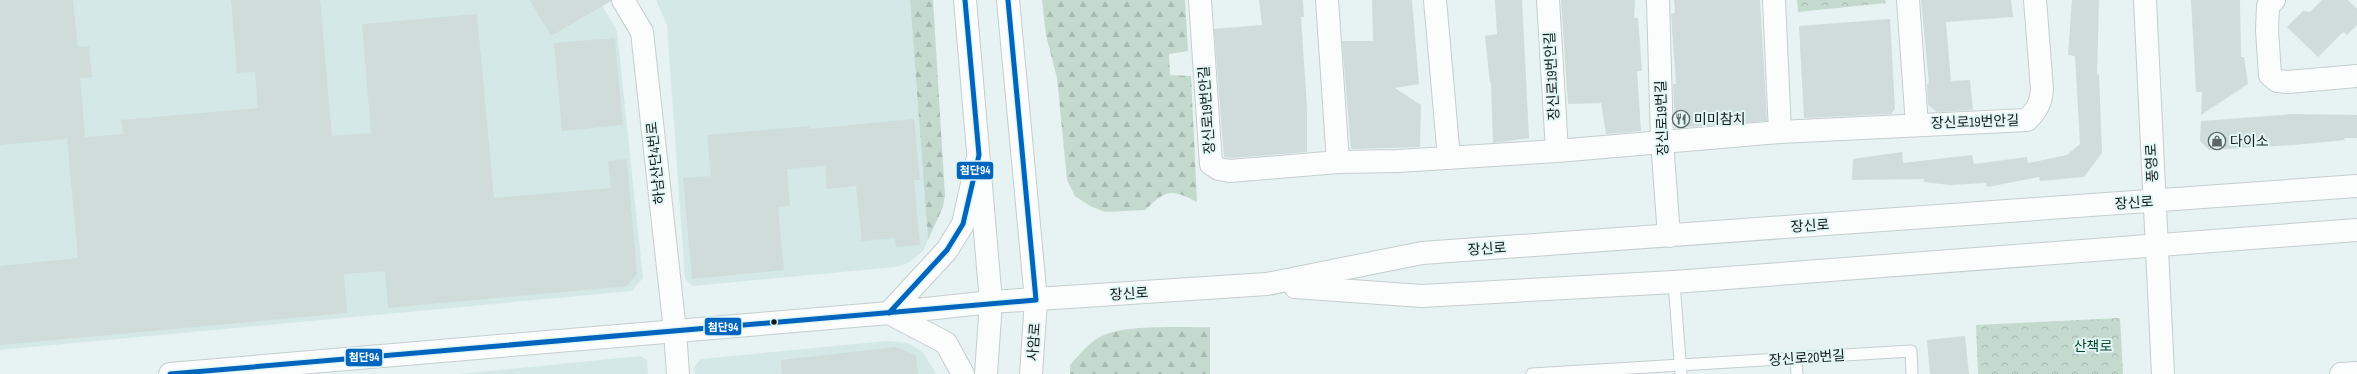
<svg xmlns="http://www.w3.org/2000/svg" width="2357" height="374" font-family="'Sofia Sans Condensed','Noto Sans KR',sans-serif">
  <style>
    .built { fill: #d4e8e8 }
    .forest { fill: url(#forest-firs) }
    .park { fill: url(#park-crowns) }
    .building { fill: #cfdcda }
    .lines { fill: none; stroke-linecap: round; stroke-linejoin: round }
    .lane-casing { stroke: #c5cece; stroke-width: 13 }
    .street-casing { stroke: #c5cece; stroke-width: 24 }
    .secondary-casing { stroke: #c5cece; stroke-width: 24 }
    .primary-casing { stroke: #c5cece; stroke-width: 24 }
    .lane { stroke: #fbfdfd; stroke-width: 11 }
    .street { stroke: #fbfdfd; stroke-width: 22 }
    .secondary { stroke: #fbfdfd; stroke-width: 22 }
    .primary { stroke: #fbfdfd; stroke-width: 22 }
    .bus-1-casing { stroke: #e3f6f6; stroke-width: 8 }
    .bus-1 { stroke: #0065bd; stroke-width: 5 }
    .bus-dot { fill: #131a1a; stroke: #e3f6f6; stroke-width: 1.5 }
    .labels { text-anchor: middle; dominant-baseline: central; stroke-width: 4; stroke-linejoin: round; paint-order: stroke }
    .street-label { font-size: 14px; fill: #131a1a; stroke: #e3f6f6 }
    .poi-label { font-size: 14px; fill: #131a1a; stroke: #e3f6f6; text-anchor: start }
    .park-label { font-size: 14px; fill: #084628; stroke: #e3f6f6 }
    .line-badge { stroke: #e3f6f6; stroke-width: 1.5 }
    .badge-label { font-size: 11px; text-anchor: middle; font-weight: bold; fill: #fff }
  </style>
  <defs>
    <pattern id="forest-firs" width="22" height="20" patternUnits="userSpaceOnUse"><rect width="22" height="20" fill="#c5dacf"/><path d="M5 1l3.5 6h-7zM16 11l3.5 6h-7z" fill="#a8bab1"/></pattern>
    <pattern id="park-crowns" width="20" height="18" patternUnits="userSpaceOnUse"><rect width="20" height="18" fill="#c5dacf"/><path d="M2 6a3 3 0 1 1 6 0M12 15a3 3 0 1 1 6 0" fill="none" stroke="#a8bab1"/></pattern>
  </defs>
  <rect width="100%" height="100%" fill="#e7f2f2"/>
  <path class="built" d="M0 0H599L617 31 643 278 632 291 0 350Z
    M656 0H910L928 240 923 251 908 263 895 267 693 286 685 279 667 25Z
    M887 341 908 343 923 352 936 374H695L694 367 701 359Z
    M640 356 647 360 648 374H461Z"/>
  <path class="forest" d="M910 0H933L945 196 943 207 928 240Z
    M1042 0H1185L1188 51 1169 54 1170 75 1191 76 1197 202C1170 188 1166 190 1145 210L1105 212 1090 206 1075 196 1067 180 1057 78 1046 35Z
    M1210 327V374H1070V365C1080 354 1089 342 1102 336 1127 324 1181 328 1210 327Z"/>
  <path class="park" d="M1797 0H1885L1886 3 1798 12Z
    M2120 318 2123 374H1978L1976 325Z"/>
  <path class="building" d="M0 0H73L78 47 89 46 92 77 80 78 85 137 123 134 121 120 258 108 255 72 237 73 231 0H320L332 136 371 133 362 24 477 14 494 198 611 188 608 161 627 159 637 274 627 286 388 308 385 271 344 274 347 313 0 345V266L78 258 67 139 0 145Z
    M530 0H611V1L551 36Z
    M1259 0H1303L1304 17H1301L1307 108V152L1231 158 1224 157 1214 29 1262 25Z
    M1372 0H1412L1419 84 1395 88 1421 105 1420 147 1351 149 1342 41H1373Z
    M1495 0H1522L1529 138 1493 143 1491 83H1490L1485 36 1497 34Z
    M1561 0H1635L1634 18H1638L1642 71H1637L1641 131 1606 134 1601 103 1568 104Z
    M1674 0H1760L1767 121 1675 128 1673 84H1676L1671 14 1675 13Z
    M1921 0H2011L2013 17 1946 22 1951 81 1970 80 1973 110 1937 112 1928 105 1927 84 1929 83Z
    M2072 0H2099L2097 75 2099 74 2102 153 2084 177 2040 181 2039 177 1987 187 1986 183 1949 185 1924 182V179L1852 180 1853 159 1902 152 1903 163 1972 155 1974 164 2027 157 2028 163 2067 155 2080 144 2075 56 2068 55Z
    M2191 0H2240L2241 57H2244L2248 84 2201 115 2202 92H2196Z
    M2322 0H2348L2357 9V25L2347 35 2343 32 2318 57 2287 27 2303 11 2310 12Z
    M1890 19 1895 109 1891 114 1804 118 1799 26Z
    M615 38 623 125 562 131 554 43Z
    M2293 114 2357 115V138H2344L2345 140 2294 145 2209 150 2200 141 2201 121Z
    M914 119 920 180H914L920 245 896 247 895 238 862 241 856 186 827 189 825 166 787 169 790 206 778 207 784 270 692 279 683 178 711 176 707 135 809 126V129Z
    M1965 336 1969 374H1930L1927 340Z
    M896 347 916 355 918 374H782L781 360Z"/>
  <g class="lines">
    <defs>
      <path id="lane" d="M1674 282 1681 374
        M1796 359 1797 374
        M1532 374 1911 351 1912 374"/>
      <path id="street" d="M623 0 642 32 675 331 678 374
        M1200 0 1211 164 1219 169 1230 171 1338 162 1398 161 1557 151 1780 132 2027 120C2037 110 2041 103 2042 89L2035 0
        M1327 0 1338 162
        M1435 0 1449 158
        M1548 0 1557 151
        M1658 0 1662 141 1669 236
        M1774 0 1780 132
        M1908 0 1917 125
        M2274 0 2268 6 2267 30 2270 75 2277 81 2288 82 2357 76
        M2341 374 2357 373"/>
      <path id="secondary" d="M2145 0 2163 374
        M1295 287 1422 296 1674 282 2357 230
        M889 313 947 250 963 224 977 161
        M170 374 889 313 991 302 1267 284 1422 253 2357 186"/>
      <path id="primary" d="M965 0 991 302 986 374
        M1008 0 1036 300 1031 374
        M889 313 946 343 963 374"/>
    </defs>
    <use href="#lane" class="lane-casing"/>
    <use href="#street" class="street-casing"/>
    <use href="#secondary" class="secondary-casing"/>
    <use href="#primary" class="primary-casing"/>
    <use href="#lane" class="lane"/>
    <use href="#street" class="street"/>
    <use href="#secondary" class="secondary"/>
    <use href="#primary" class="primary"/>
    <defs>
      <path id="bus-1" d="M889 313 947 250 963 224 979 155 965 0
        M170 374 1036 300 1008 0"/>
    </defs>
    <use href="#bus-1" class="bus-1-casing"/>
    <use href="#bus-1" class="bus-1"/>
  </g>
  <defs>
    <symbol id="restaurant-ring" viewBox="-11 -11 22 22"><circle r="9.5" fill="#e3f6f6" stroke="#5d6666" stroke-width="1.5"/><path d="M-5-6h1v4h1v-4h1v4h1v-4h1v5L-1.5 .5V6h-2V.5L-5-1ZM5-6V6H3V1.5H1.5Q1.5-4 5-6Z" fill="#5d6666"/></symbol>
    <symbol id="shop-ring" viewBox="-11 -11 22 22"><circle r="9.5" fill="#e3f6f6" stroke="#5d6666" stroke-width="1.5"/><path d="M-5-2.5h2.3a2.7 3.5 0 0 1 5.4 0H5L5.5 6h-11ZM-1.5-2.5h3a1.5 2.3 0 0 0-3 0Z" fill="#5d6666"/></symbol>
  </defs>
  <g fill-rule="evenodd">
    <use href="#restaurant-ring" x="1671" y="109" width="20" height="20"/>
    <use href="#shop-ring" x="2207" y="131" width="20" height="20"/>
  </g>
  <circle class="bus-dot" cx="774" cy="322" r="3.5"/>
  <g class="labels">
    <g class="street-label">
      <text transform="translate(1552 76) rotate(-93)">장신로19번안길</text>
      <text transform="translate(1207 110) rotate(-94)">장신로19번안길</text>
      <text transform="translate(1662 118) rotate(-92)">장신로19번길</text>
      <text transform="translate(1975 122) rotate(-2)">장신로19번안길</text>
      <text transform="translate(656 163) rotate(-96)">하남산단4번로</text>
      <text transform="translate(2152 163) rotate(-93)">풍영로</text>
      <text transform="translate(2134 203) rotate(-4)">장신로</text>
      <text transform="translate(1810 226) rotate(-4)">장신로</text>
      <text transform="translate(1487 249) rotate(-4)">장신로</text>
      <text transform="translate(1129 294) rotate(-4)">장신로</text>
      <text transform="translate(1034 342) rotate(-86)">사암로</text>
      <text transform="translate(1807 358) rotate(-4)">장신로20번길</text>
    </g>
    <g class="poi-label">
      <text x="1694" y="119">미미참치</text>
      <text x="2230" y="141">다이소</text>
    </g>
    <g class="park-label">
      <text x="2093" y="346">산책로</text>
    </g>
  </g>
  <g class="line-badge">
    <rect x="956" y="161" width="38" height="19" rx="4" fill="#0065bd"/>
    <rect x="704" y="317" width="38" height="19" rx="4" fill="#0065bd"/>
    <rect x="345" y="348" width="38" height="19" rx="4" fill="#0065bd"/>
  </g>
  <g class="badge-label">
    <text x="975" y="174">첨단94</text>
    <text x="723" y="331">첨단94</text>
    <text x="364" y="361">첨단94</text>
  </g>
</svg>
